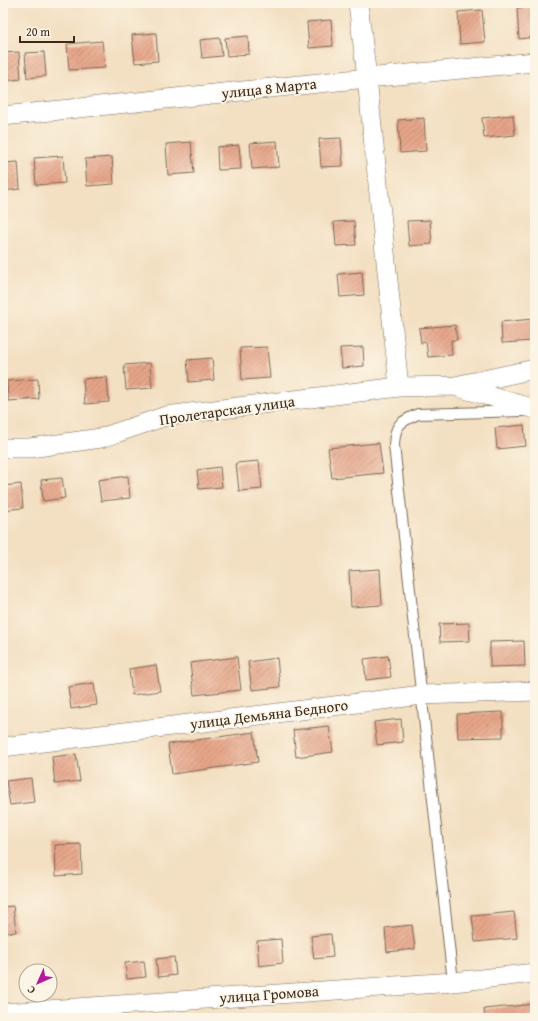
<svg xmlns="http://www.w3.org/2000/svg" width="538" height="1021" font-family="'Gentium Book Plus',serif">
  <style>
    .building { fill: url(#building-hatch) }
    .lines { fill: none; stroke-linecap: round; stroke-linejoin: round }
    .service-casing { stroke: #7b6957; stroke-width: 12 }
    .minor-casing { stroke: #7b6957; stroke-width: 20 }
    .service { stroke: #fff; stroke-width: 10 }
    .minor { stroke: #fff; stroke-width: 19 }
    .labels { text-anchor: middle; dominant-baseline: central; stroke-width: 3.5; stroke-linejoin: round; paint-order: stroke }
    .street-label { font-size: 15px; fill: #3b2a1e; stroke: #fcf5e5 }
  </style>
  <defs>
    <pattern id="building-hatch" width="6" height="6" patternUnits="userSpaceOnUse"><rect width="6" height="6" fill="#e6a589"/><path d="M-1 1l2-2M0 6l6-6M5 7l2-2" fill="none" stroke="#bc876f"/></pattern>
  </defs>
  <rect width="100%" height="100%" fill="#fcf5e5"/>
  <filter id="ink" filterUnits="userSpaceOnUse"><feTurbulence type="fractalNoise" baseFrequency=".025" numOctaves="2"/><feDisplacementMap in="SourceGraphic" scale="8" xChannelSelector="R" yChannelSelector="G"/><feConvolveMatrix kernelMatrix="1 2 1 2 8 2 1 2 1" color-interpolation-filters="sRGB"/></filter>
  <filter id="wash" filterUnits="userSpaceOnUse"><feTurbulence type="fractalNoise" baseFrequency=".012" numOctaves="4" result="noise"/><feDisplacementMap in="SourceGraphic" scale="16" xChannelSelector="R" yChannelSelector="G"/><feGaussianBlur stdDeviation="0.9" result="paint"/><feColorMatrix in="noise" values="0 0 0 0 0 0 0 0 0 0 0 0 0 0 0 0 0 1.4 0 .05"/><feComposite in="paint" operator="in"/></filter>
  <g filter="url(#wash)">
    <rect width="100%" height="100%" fill="#f3dfc1"/>
    <g id="blocks">
      <path class="building" d="M535 7V37L519 39 517 8Z
        M482 10 485 42 460 44 458 12Z
        M331 20 333 46 309 48 307 22Z
        M156 33 158 61 135 63 132 35Z
        M248 36 249 54 227 56 225 38Z
        M220 38 222 56 202 58 200 40Z
        M102 41 105 68 69 70 67 44Z
        M19 52 21 79 3 81V53Z
        M44 52 46 76 27 78 25 53Z
        M513 115 515 135 484 138 482 118Z
        M424 118 426 151 400 153 398 120Z
        M341 138 343 166 321 167 319 139Z
        M277 141 279 167 252 169 250 143Z
        M191 142 194 173 168 175 166 144Z
        M239 145 241 169 218 170 217 147Z
        M63 156 65 183 36 185 34 158Z
        M112 157 114 184 87 186 85 159Z
        M18 162 20 189 3 191V163Z
        M430 220 432 244 409 246 407 221Z
        M354 221 356 245 336 246 334 222Z
        M362 272 364 295 340 297 338 274Z
        M533 319 534 341 502 343 501 322Z
        M455 325 457 340H451L452 355 428 357 426 342 421 343 419 328Z
        M267 347 270 378 242 380 240 348Z
        M363 347 364 366 342 368 340 348Z
        M212 358 214 380 189 382 187 360Z
        M150 363 152 388 126 390 124 365Z
        M107 377 109 402 85 404 83 379Z
        M38 379 39 399 8 401 7 381Z
        M524 425 526 446 497 449 495 428Z
        M379 443 383 473 332 478 328 448Z
        M259 461 262 489 239 491 236 463Z
        M220 467 222 487 199 489 197 470Z
        M128 476 130 498 101 501 98 480Z
        M62 478 65 498 43 501 41 480Z
        M21 484 23 508 3 510V486Z
        M380 569 382 605 351 607 349 571Z
        M469 623 470 641 440 642 439 624Z
        M524 641 525 666 490 667V642Z
        M388 656 391 677 366 680 364 659Z
        M237 657 241 690 194 695 190 663Z
        M277 658 280 687 252 690 248 662Z
        M156 665 160 691 132 695 129 669Z
        M94 683 97 705 71 709 68 687Z
        M503 712V737L458 738 457 714Z
        M401 719 403 742 377 745 374 722Z
        M329 726 333 752 296 757 293 730Z
        M254 732 258 762 172 774 168 744Z
        M76 754 80 781 55 784 52 757Z
        M31 778 34 802 10 805 6 781Z
        M81 844 82 874 56 876 55 845Z
        M13 906 16 932 3 933V907Z
        M514 912 517 938 475 942 472 916Z
        M412 925 415 949 387 952 385 928Z
        M331 934 333 957 314 959 311 936Z
        M281 939 283 963 259 966 257 941Z
        M174 957 176 975 158 977 156 959Z
        M144 961 146 977 127 979 125 963Z
        M535 1004V1018H485L484 1009Z
        M414 1013V1018H392L391 1015Z"/>
    </g>
  </g>
  <g filter="url(#ink)">
    <use href="#blocks" fill-opacity="0" stroke="#7b6957" stroke-width="1"/>
    <g class="lines">
      <defs>
        <path id="service" d="M453 982 394 445C395 424 400 422 418 414L523 411"/>
        <path id="minor" d="M358 3 367 78 399 387
          M3 116 367 78 535 62
          M458 387 535 409
          M3 448H30L101 438 166 416 399 387 455 386 535 369
          M3 747 422 695 535 691
          M3 1013 453 982 535 973"/>
      </defs>
      <use href="#service" class="service-casing"/>
      <use href="#minor" class="minor-casing"/>
      <use href="#service" class="service"/>
      <use href="#minor" class="minor"/>
    </g>
  </g>
  <g class="labels">
    <g class="street-label">
      <text transform="translate(269 88) rotate(-6)">улица 8 Марта</text>
      <text transform="translate(227 410) rotate(-8)">Пролетарская улица</text>
      <text transform="translate(269 714) rotate(-7)">улица Демьяна Бедного</text>
      <text transform="translate(269 994) rotate(-4)">улица Громова</text>
    </g>
  </g>
  <rect width="538" height="1021" fill="none" stroke="#fcf5e5" stroke-width="16"/>
  <g transform="translate(38 983) rotate(225)"><circle r="19" fill="#fcf5e5" stroke="#afa495"/>
  <path d="M0-3L7 15L0 10L-7 15Z" fill="#b5179e"/>
  <text y="-6" font-size="11" font-weight="bold" text-anchor="middle" fill="#3b2a1e">С</text>
  </g>
  <path d="M20 36v6h54v-6" fill="none" stroke="#3b2a1e" stroke-width="2"/>
  <text x="26" y="36" font-size="12" fill="#3b2a1e" stroke="#fcf5e5" stroke-width="3" paint-order="stroke">20 m</text>
</svg>
